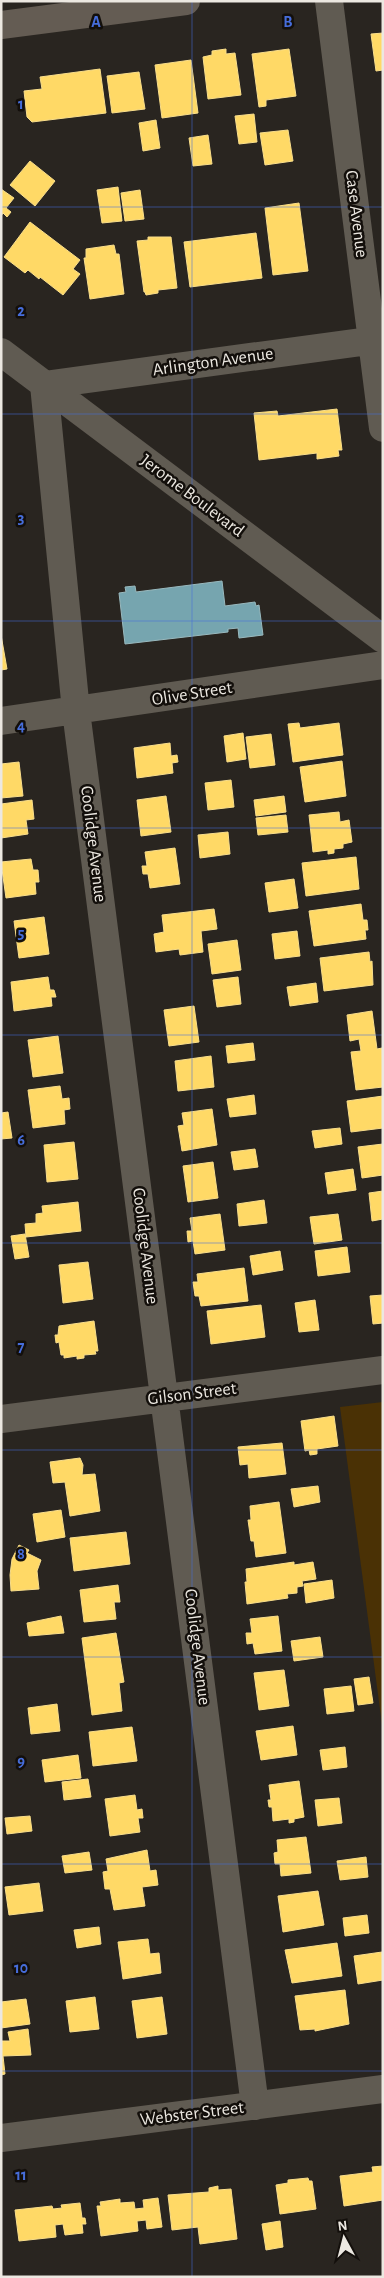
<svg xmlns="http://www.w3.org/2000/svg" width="384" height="2278" font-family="'Alegreya Sans',sans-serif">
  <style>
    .green { fill: #4a3105 }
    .homes { fill: #ffd966; stroke: #f9de8b }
    .public { fill: #76a5af; stroke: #99b9be }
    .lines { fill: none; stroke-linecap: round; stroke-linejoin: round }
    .street { stroke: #605b52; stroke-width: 28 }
    .secondary { stroke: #645c53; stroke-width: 28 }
    .grid { fill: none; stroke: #466dda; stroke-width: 1; stroke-opacity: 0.55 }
    .labels { text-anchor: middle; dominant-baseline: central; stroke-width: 5; stroke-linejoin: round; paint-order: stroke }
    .street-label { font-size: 18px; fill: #ece8e1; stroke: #130f0b }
    .grid-label { font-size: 16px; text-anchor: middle; font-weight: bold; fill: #466dda; stroke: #130f0b; stroke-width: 5; stroke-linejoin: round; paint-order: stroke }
  </style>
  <rect width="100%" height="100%" fill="#292520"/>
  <path class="green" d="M383 1402V1732L340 1407Z"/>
  <path class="homes" d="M383 33V70L376 71 371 34Z
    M226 49V54L235 53 241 95 208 99 203 57 212 55V51Z
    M289 49 296 96 266 100V106L259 107 252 54Z
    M191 60 198 113 162 118 155 65Z
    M100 69 106 113 32 122 27 117 24 91 42 89 40 77Z
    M139 72 145 109 112 113 107 76Z
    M254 114 257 142 239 144 235 116Z
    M156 120 160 148 143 151 139 123Z
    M288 130 293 161 265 165 260 133Z
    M208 135 212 164 193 166 189 138Z
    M30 161 55 181 35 206 10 185Z
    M118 187 122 221 102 223 97 190Z
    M1 189 14 198 6 208 11 212 7 217 3 213 1 216Z
    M140 190 144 219 125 221 121 193Z
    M299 203 308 271 273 275 265 208Z
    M30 222 80 260 73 269 80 274 63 295 40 277 39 279 28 270 25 273 4 257Z
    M256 233 262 278 190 287 184 242Z
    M148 237H171L177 288 158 290V293L146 295 145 292H144L137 241 148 240Z
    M114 245 116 254H119L124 294 90 299 84 258H86V249Z
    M337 409 342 450H338L339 456 317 459V453L259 460 254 413 277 411 278 416Z
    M1 635 7 669 1 670Z
    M299 723 300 728 339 723 343 755 293 762 288 724Z
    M243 733 246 759 227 762 224 736Z
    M271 734 275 765 250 768 246 737Z
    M170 743 171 756 177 755 178 762 172 763 173 773 137 778 134 748Z
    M342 761 346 796 305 802 300 767Z
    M19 762 23 796 1 798V764Z
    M231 780 234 807 208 810 205 783Z
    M166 796 171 832 141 836 137 800Z
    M284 796 286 812 256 816 254 800Z
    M32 800 34 819 26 820 28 834 1 838V804Z
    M339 812 340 822 349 820 352 842 343 844V848L334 849V853L328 854V850L313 852 309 815Z
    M286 815 288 832 258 835 256 818Z
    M228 832 230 854 200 858 198 835Z
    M175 848 180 884 150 888 148 874H143L142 866H147L145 852Z
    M356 857 359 889 306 896 302 863Z
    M31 859 33 870H38L39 882H35L36 894 6 898 1 862Z
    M294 879 298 908 269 912 265 883Z
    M361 904 363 920H367L368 930H365L366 939 314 946 309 911Z
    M214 909 217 929 201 931 203 952 180 955 179 949 156 952 154 934 164 932 162 915Z
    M44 917 49 954 19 958 14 921Z
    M297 931 300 956 275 959 272 934Z
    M237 940 241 970 212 974 208 944Z
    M369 952 370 962 372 961 373 985 324 991 320 958Z
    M48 977 50 990H54L56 997H51L52 1006 14 1011 11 982Z
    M238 977 241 1004 217 1007 213 980Z
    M316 983 318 1002 290 1006 287 987Z
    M194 1006 199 1042 169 1046 164 1010Z
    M372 1011 377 1049 382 1048 383 1087 356 1090 351 1052 361 1051 359 1039 350 1041 347 1015Z
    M58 1036 63 1073 33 1077 28 1040Z
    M253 1043 255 1060 228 1063 226 1046Z
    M211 1056 214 1087 178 1091 175 1061Z
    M60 1086 62 1099 69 1098 70 1109 64 1110 65 1124 33 1128 28 1090Z
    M254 1095 256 1114 230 1117 227 1099Z
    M383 1096V1128L351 1132 347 1101Z
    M212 1109 217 1145 182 1151 178 1126 184 1125 182 1113Z
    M8 1112 12 1138 1 1139V1113Z
    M340 1128 342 1144 315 1148 312 1131Z
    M74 1142 78 1179 47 1182 44 1145Z
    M383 1144V1175L362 1178 358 1147Z
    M255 1149 258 1167 234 1170 231 1152Z
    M213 1162 218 1198 188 1202 183 1166Z
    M353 1169 356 1190 328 1194 325 1173Z
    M383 1191V1219L372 1221 369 1193Z
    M264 1200 267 1223 239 1226 237 1204Z
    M78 1202 81 1231 26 1237 25 1224 36 1223V1214L43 1213 42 1206Z
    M220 1214 225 1250 195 1254 193 1241 188 1242 187 1231H192L190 1218Z
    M338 1214 342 1240 314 1244 310 1217Z
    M25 1234 29 1257 15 1259 11 1236Z
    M347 1247 350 1272 318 1276 315 1251Z
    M280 1251 283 1270 253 1275 250 1256Z
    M88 1262 93 1299 63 1303 59 1265Z
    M244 1268 248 1301 201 1306 199 1296H195L193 1282H198L197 1274Z
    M383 1295V1323L373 1324 370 1296Z
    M315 1300 319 1330 299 1332 295 1303Z
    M261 1305 265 1337 211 1344 207 1311Z
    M94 1321 98 1351H95L96 1354 84 1355V1358L77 1359V1356L64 1358V1355H61L59 1342 56 1343 55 1335H58L59 1326Z
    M334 1416 338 1446 317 1449V1454L310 1455 309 1450 305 1451 301 1421Z
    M282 1443 286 1474 249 1478 248 1464 240 1465 238 1447Z
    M80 1458 83 1465 82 1475 95 1474 100 1511 70 1516 65 1482 53 1483 50 1462Z
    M318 1486 320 1502 294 1507 291 1489Z
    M279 1502 286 1553 256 1557 254 1541H251L248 1520H251L250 1506Z
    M61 1510 65 1537 37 1542 33 1514Z
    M126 1532 130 1564 74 1571 70 1538Z
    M19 1545 29 1550 27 1553 41 1560 37 1571 39 1589 11 1591 10 1575 12 1559Z
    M294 1562V1565L313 1562 316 1579 302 1581 303 1586 297 1587V1593L287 1594 288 1598 247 1604 245 1582H247L246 1569Z
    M332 1580 334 1598 306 1603 304 1584Z
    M118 1585 120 1602H114L116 1619 84 1622 80 1590Z
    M61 1616 64 1633 29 1636 27 1623Z
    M278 1616 282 1651 255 1654 253 1643 247 1644 246 1633H252L250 1619Z
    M116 1633 124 1682 119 1683 122 1711 92 1715 82 1638Z
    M320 1637 323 1657 294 1661 291 1641Z
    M284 1670 289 1706 259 1710 254 1673Z
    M369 1677 373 1703 358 1705 354 1679Z
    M351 1686 354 1711 327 1714 324 1689Z
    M57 1704 60 1731 31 1734 28 1708Z
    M293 1726 297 1755 261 1760 256 1731Z
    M132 1727 137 1761 93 1766 89 1732Z
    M345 1747 347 1767 323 1770 320 1750Z
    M78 1755 81 1778 45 1782 42 1760Z
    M88 1779 91 1797 64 1800 62 1782Z
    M299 1781 304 1817 294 1819V1822L289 1823V1819L273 1821 272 1807H269L268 1800H271L269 1785Z
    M135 1795 137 1810 142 1809 143 1818H138L140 1832 110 1836 105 1799Z
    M339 1798 342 1823 318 1826 315 1800Z
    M30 1816 32 1831 7 1834 5 1818Z
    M306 1837 311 1873 281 1876 280 1864H275L274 1853 278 1852 277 1840Z
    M147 1850 150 1871 156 1870 158 1885 142 1887 145 1906 114 1910 110 1889H105L103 1872 108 1871 106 1859Z
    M89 1852 92 1870 65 1873 62 1856Z
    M366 1857 368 1877 340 1880 337 1861Z
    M39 1883 43 1911 9 1915 5 1887Z
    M318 1891 324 1925 283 1932 278 1896Z
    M367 1915 369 1933 345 1936 343 1918Z
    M99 1927 101 1944 77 1948 74 1930Z
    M148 1939 150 1954 159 1953 161 1973 123 1979 118 1942Z
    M337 1943 342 1976 292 1983 285 1950Z
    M382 1952 383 1980 358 1984 354 1956Z
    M345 1990 349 2024 315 2031V2029L300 2030 295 1996Z
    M95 1997 99 2029 70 2032 66 2001Z
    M162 1997 167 2034 137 2038 132 2001Z
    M26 1999 30 2024 1 2028V2002Z
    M28 2029 31 2055 3 2056 5 2074 1 2075V2041H10L8 2032Z
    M383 2166V2200L344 2206 340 2176 373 2172 372 2167Z
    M308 2178 309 2181H312L316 2209 280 2214 276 2185 288 2183V2180Z
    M218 2186V2190L231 2189 237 2239 200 2244 198 2227 172 2230 168 2195 209 2192V2188Z
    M158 2198 162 2227 147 2229 146 2220 137 2221 138 2231 101 2236 97 2206H101L100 2202 120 2199V2203L134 2202 135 2209 144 2208 143 2200Z
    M80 2203 82 2218H85L86 2224H82L83 2233 65 2235 63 2224 55 2225 56 2237 19 2241 15 2210 52 2206 53 2209 62 2208 61 2205Z
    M280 2221 283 2247 266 2250 262 2224Z"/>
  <path class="public" d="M222 581 225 606 255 602 256 606 259 605 263 635 239 638 238 628 228 629V632L125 644 119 593 126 592 125 587 135 586 136 592Z"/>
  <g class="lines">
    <path class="street" d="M329 1 383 428
      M1 352 383 639
      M1 721 383 665
      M1 1419 383 1370
      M255 2106 76 711 44 385 383 339
      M1 2138 383 2089"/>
    <path class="secondary" d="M1 25 186 1"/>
  </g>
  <path class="grid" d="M192 1V2277M1 207H383M1 414H383M1 621H383M1 828H383M1 1035H383M1 1243H383M1 1450H383M1 1657H383M1 1864H383M1 2071H383"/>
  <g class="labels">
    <g class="street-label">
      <text transform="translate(356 214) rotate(83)">Case Avenue</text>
      <text transform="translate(213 362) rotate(-8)">Arlington Avenue</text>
      <text transform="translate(192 496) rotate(37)">Jerome Boulevard</text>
      <text transform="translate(192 694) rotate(-9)">Olive Street</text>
      <text transform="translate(93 844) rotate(83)">Coolidge Avenue</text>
      <text transform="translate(145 1246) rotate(83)">Coolidge Avenue</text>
      <text transform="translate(192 1394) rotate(-7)">Gilson Street</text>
      <text transform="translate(197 1647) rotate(83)">Coolidge Avenue</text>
      <text transform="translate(192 2114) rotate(-7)">Webster Street</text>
    </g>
  </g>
  <g class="grid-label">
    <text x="96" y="27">A</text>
    <text x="288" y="27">B</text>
    <text x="21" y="109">1</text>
    <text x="21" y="316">2</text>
    <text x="21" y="523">3</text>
    <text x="21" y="731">4</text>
    <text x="21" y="938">5</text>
    <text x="21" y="1145">6</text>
    <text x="21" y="1352">7</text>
    <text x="21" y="1559">8</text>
    <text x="21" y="1766">9</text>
    <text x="21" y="1973">10</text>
    <text x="21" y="2180">11</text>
  </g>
  <rect width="384" height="2278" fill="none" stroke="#ece8e1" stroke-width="5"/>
  <g transform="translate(344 2238) rotate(353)" stroke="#130f0b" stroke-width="4" paint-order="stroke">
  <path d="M0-4L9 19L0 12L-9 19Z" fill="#ece8e1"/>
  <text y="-8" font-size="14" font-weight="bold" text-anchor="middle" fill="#ece8e1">N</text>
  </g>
</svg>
